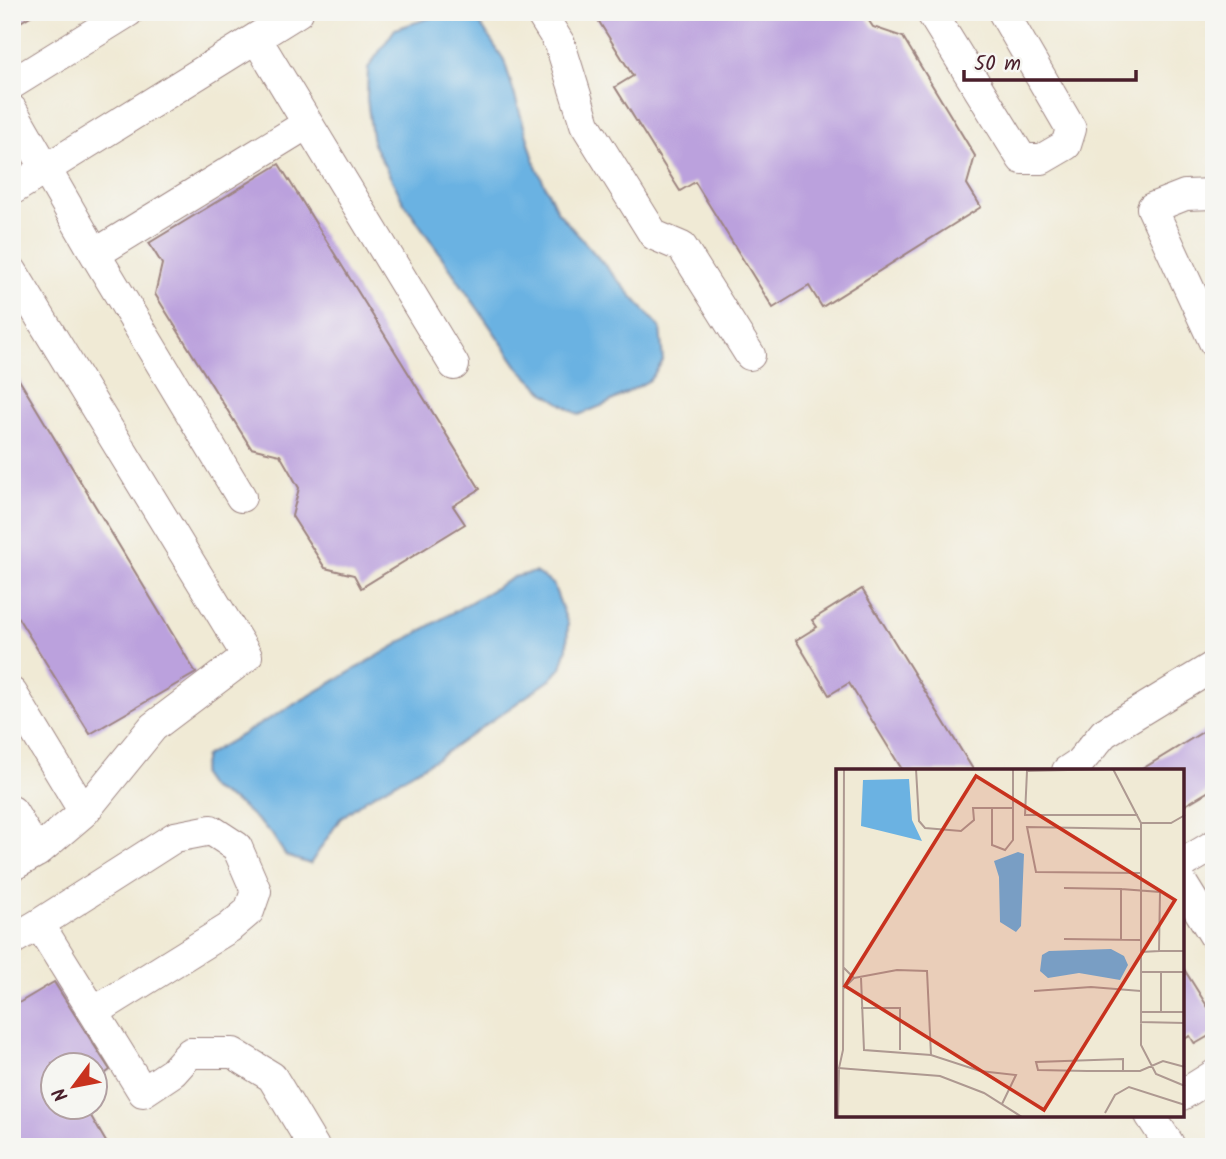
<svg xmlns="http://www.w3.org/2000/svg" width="1226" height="1159" font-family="Kalam,sans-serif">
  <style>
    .water { fill: #6bb2e2; stroke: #5a6886; stroke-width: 2 }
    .building { fill: #bba1dd }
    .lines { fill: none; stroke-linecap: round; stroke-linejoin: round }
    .minor-casing { stroke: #9d8480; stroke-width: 32 }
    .minor { stroke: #fff; stroke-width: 30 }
    .inset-road { fill: none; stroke: #ae9991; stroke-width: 2 }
    .view { fill: #c8321e; fill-opacity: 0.15; stroke: #c8321e; stroke-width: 3.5 }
    .inset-edge { fill: none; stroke: #4a1f2b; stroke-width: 3.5 }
  </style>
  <rect width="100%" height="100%" fill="#f6f6f2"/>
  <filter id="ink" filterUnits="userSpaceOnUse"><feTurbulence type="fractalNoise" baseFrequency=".0143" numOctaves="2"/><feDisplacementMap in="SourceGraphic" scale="14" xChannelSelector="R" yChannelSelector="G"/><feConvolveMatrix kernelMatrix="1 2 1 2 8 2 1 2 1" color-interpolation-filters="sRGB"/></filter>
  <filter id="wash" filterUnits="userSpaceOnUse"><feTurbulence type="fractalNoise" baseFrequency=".00686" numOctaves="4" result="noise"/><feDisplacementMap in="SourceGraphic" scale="28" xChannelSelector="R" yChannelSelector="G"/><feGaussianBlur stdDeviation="1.57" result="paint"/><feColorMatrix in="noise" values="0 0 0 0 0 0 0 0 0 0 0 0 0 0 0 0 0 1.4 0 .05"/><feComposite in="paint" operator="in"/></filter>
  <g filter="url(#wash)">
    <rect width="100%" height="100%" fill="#f0ead5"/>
    <path class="water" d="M448 12 479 22 504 60 536 166 557 211 660 328 663 361 650 380 606 404 579 415 546 394 519 368 403 201 373 144 367 99 368 68 395 29Z
      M535 572 553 584 568 624 567 648 561 668 550 680 438 758 366 799 340 819 310 864 286 856 271 833 239 804 210 788 201 775 205 756 514 577Z"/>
    <g id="blocks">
      <path class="building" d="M12 12H37L12 27Z
        M593 12H863L873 27 903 37 975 156 967 184 981 207 822 307 809 286 773 308 695 182 680 191 615 87 633 76Z
        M279 164 480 489 453 506 465 524 361 588 354 575 325 568 292 516 299 488 280 455 251 448 155 294 162 264 149 243Z
        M12 368 196 673 90 734 12 608Z
        M862 589 974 771H903L849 683 829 695 796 640 817 627 812 620Z
        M1214 725V788L1182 807V771H1139Z
        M1182 966 1214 1017V1033L1195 1044 1190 1036 1182 1040Z
        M54 982 110 1070 94 1082V1064H52V1106H85L109 1147H12V1007Z"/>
    </g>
  </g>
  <g filter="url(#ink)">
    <use href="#blocks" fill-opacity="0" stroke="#9d8480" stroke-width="2"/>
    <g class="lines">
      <defs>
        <path id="minor" d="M540 12 560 44 585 124 654 235 682 247 750 355
          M931 12 1022 159H1042L1066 145 1071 129 1003 12
          M256 38 454 365
          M12 84 128 12
          M12 110 95 254
          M12 190 298 12
          M1214 194 1185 195 1152 208 1214 342
          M12 271 247 656 153 727 84 812 12 693
          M241 497 95 254 307 124
          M1067 771 1079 763 1104 733 1214 666
          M12 811 37 852 12 866
          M37 852 84 812
          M1182 864 1214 845
          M1182 883 1214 935
          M39 924 175 837 211 830 237 847 256 891 249 911 229 928 94 1012
          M12 940 39 924 143 1092 173 1072 190 1053H233L272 1077 314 1147
          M1182 1095 1214 1075
          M1150 1115 1169 1144"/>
      </defs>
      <use href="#minor" class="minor-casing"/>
      <use href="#minor" class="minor"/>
    </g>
  </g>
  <g transform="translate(836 769)">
    <rect width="348" height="348" fill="#f0ead5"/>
    <path d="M73 10 76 51 86 72 25 57 27 11ZM182 83 188 85 185 157 180 163 164 153 163 108 158 92ZM275 180 288 187 292 196 284 211 243 204 212 209 204 202 206 186 213 182Z" fill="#6bb2e2"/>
    <path class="inset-road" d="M31 0H69M80 0 83 52 89 59 125 62 138 51 137 39H177V0M273 0 191 2 189 46H302M277 0 305 54V276L320 305 349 317M156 39V76L169 81 177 71V39M305 54H335L349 46M305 60 191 58 200 103 305 104M228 119 285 120V171M285 120 324 123 323 182 305 183M228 170 305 171M323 182H349M7 198 18 209 7 220M305 203H349M325 203V243M18 209 61 201 91 202 95 286M25 209 28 281 95 286 144 302 180 306 166 335M198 222 255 218 305 222M25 239H64V281M304 243H349M304 253 349 254M2 299 104 307 148 324 186 348M287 302V290L200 293 202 301 251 302H304L327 292 349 298M269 344 279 326 293 318 349 336M2 348 3 299 7 281 8 0"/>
    <path class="view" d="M140 7 339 131 208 341 9 217Z"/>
    <rect width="348" height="348" class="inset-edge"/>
  </g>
  <rect width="1226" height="1159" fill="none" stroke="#f6f6f2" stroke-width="42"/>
  <g transform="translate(74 1086) rotate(238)"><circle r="33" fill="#f6f6f2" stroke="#b1a0a2" stroke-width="2"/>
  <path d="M0-5L12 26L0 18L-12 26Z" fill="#c8321e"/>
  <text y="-10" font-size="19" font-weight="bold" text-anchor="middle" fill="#4a1f2b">N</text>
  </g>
  <path d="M964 70v10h172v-10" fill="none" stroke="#4a1f2b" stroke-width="3.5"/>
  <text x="974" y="70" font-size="21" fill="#4a1f2b" stroke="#f6f6f2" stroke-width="5" paint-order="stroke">50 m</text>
</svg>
